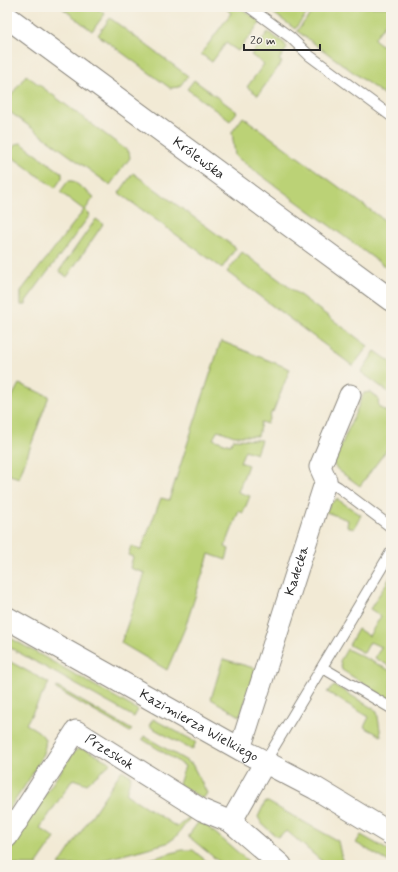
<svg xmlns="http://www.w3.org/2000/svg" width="398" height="872" font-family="Mynerve,sans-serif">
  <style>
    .green { fill: #bbd276; stroke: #737e50 }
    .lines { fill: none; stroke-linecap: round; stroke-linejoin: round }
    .service-casing { stroke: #8e8a80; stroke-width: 12 }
    .minor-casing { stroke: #8e8a80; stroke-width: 23 }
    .tertiary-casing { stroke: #8e8a80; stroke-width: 24 }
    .service { stroke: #fff; stroke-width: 10 }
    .minor { stroke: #fff; stroke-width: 21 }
    .tertiary { stroke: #fff; stroke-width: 22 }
    .labels { text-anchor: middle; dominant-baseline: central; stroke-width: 3.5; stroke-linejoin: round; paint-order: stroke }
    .street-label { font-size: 14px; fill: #2b2b2b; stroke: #f7f3e8 }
  </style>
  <rect width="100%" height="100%" fill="#f7f3e8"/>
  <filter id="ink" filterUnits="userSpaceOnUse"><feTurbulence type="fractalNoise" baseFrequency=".025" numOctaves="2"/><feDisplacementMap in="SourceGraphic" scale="8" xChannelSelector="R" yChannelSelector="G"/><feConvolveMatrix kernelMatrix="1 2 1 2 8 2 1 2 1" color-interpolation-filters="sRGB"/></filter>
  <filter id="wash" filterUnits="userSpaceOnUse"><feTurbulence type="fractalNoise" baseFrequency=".012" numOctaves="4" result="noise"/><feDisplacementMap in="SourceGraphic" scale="16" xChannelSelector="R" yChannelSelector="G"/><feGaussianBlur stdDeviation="0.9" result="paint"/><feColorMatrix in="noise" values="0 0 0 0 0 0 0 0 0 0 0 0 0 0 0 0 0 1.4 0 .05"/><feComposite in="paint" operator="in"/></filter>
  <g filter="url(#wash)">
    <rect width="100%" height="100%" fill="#f2ead5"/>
    <path class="green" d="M61 7H95L105 14 92 31Z
      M224 7H239L261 22 238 51 226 43 212 62 201 54 231 13Z
      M265 7H312L295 29Z
      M316 7H391V16L374 39 391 52V100L297 31Z
      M110 18 188 76 179 87 170 88 98 35Z
      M268 32 284 43 287 48 279 60 282 62 258 95 247 87 264 64 251 55Z
      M26 75 129 152 130 158 110 185 7 110V101Z
      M194 80 237 112 230 121 187 89Z
      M243 117 391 225V271L235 156 232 132Z
      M21 143 62 173V178L55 188 8 154 16 144Z
      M133 173 236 248 222 268 119 193Z
      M68 181H73L94 197 85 210 90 215 26 301V305H21V291L84 210 60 192Z
      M96 219 103 224 67 277 59 271Z
      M242 252 368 346 353 366 227 272Z
      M221 341 290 369 273 412 272 411 267 424 261 422 258 436H234L218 430 213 439 230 445 233 439 261 440 256 454 245 450 240 462 248 465 238 492 250 496 243 513 239 511 225 547 229 549 226 560 209 554 185 628 167 670 121 643 145 573 130 568 133 557 128 555 131 546 141 550 161 498 169 500Z
      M375 351 391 362V394L361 372Z
      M19 384 49 396 19 478 7 474V406Z
      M370 392 378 398 379 407 391 415V444L360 486 339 471 333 464 364 393Z
      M337 499 361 515 354 529 347 526 348 520 326 512 330 504Z
      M391 576V667L375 658 381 647 370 642 364 653 349 645 358 629 369 636 381 616 370 609Z
      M7 636 138 710 134 717 7 646Z
      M347 649 391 671V701L342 670 340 661Z
      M223 659 257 669 240 716 211 699Z
      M7 660 49 683 26 724C33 728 42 732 45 740 49 755 16 798 7 812Z
      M334 686 339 688 377 711 381 736 364 727 369 717 327 692Z
      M57 687 132 730 130 732 56 689Z
      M153 719 196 742 192 750 149 726Z
      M144 736 192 764 207 793 203 799 179 784 185 766 142 739Z
      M78 749H85L111 763 87 784 73 779 40 828 55 838 37 864 38 865H7V850L74 752Z
      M122 770 131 776 126 794 177 827 192 815 176 837 167 843 107 859 93 865H59Z
      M265 802H268L338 841 343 865H326L287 831 277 837 262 824 258 817Z
      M200 820 248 861 246 865H223L188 836Z
      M361 835 391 852V863L356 843Z
      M182 850H193L211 865H129Z"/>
  </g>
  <g filter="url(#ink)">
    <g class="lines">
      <defs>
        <path id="service" d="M249 7 290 37 310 56 391 116
          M326 480 338 487 391 527
          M323 668 391 708
          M265 762 391 552"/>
        <g id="minor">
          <path id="s1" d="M240 749 326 480 320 467 350 395"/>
          <path d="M265 762 231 822 281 865"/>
          <path id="s2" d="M7 837 76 731 202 810 231 822"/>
        </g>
        <g id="tertiary">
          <path id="s3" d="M7 17 391 300"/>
          <path id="s4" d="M7 618 240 749 315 788 391 834"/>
        </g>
      </defs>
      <use href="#service" class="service-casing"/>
      <use href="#minor" class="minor-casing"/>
      <use href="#tertiary" class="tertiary-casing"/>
      <use href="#service" class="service"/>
      <use href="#minor" class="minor"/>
      <use href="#tertiary" class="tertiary"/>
    </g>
  </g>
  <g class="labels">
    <g class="street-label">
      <text stroke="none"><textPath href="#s3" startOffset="238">Królewska</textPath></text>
      <text stroke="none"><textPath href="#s1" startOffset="187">Kadecka</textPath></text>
      <text stroke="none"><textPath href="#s4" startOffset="220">Kazimierza Wielkiego</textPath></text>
      <text stroke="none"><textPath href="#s2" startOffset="166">Przeskok</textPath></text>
    </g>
  </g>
  <rect width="398" height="872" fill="none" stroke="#f7f3e8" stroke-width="24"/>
  <path d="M244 44v6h76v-6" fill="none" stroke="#2b2b2b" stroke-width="2"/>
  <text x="250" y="44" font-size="12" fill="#2b2b2b" stroke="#f7f3e8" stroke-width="3" paint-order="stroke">20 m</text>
</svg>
